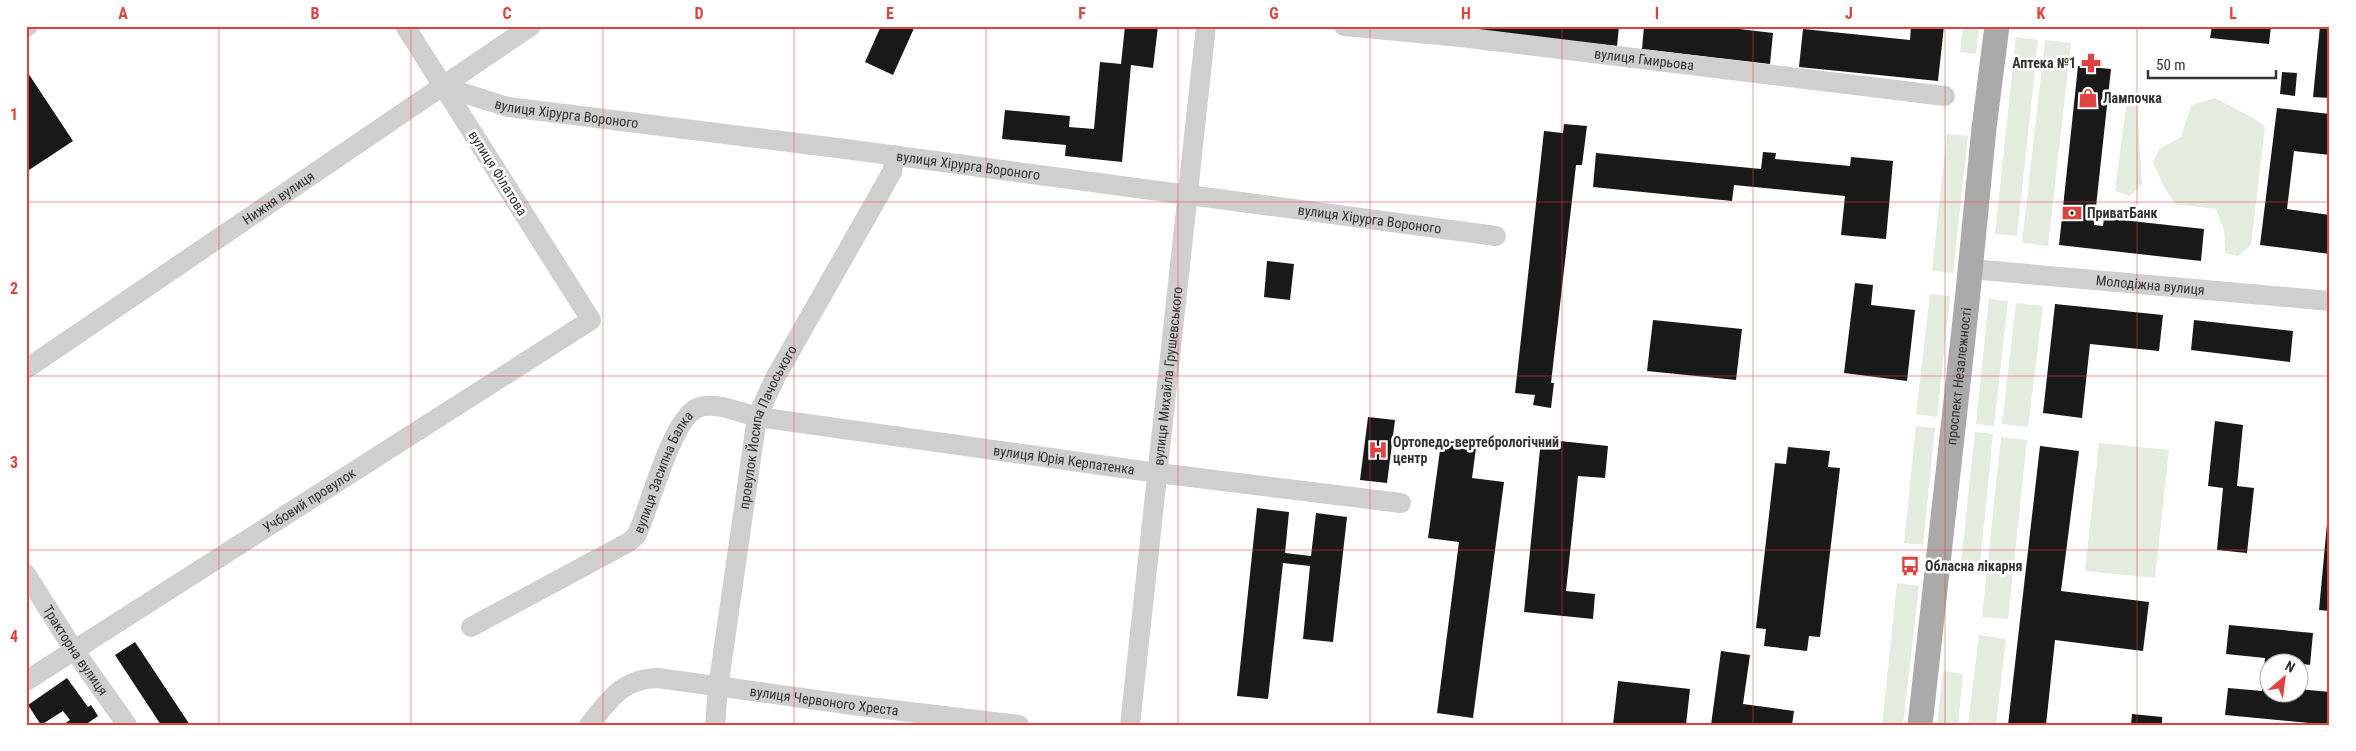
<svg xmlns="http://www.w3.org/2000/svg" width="2356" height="751" font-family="'Roboto Condensed',sans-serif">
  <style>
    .green { fill: #e4ebdf }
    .building { fill: #191919 }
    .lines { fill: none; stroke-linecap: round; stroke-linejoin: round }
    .minor { stroke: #cfcfcf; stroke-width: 20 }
    .major { stroke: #aaa; stroke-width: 25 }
    .grid { fill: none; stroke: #df433f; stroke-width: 1; stroke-opacity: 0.55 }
    .labels { text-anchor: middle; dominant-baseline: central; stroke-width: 5; stroke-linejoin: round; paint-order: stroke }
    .street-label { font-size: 14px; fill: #323232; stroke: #fff }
    .poi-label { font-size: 14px; font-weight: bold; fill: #323232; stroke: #fff; text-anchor: start }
    .neatline { fill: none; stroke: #df433f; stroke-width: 2 }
    .grid-label { font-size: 16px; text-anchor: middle; font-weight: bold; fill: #df433f }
  </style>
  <rect width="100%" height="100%" fill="#fff"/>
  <path class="green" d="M1963 26H1979L1976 54 1960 52Z
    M2016 37 2038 40 2017 236 1995 234Z
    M2045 40 2071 43 2048 246 2022 243Z
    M2215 98 2253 118 2265 127 2251 245 2238 256 2225 253 2224 230 2216 209 2175 204 2163 185 2153 162 2159 149 2181 137 2191 105Z
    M2126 106H2137L2142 184 2130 196 2115 191Z
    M1947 134 1968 136 1953 273 1932 271Z
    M1930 294 1950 296 1937 417 1916 414Z
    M1989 299 2008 301 1994 426 1976 424Z
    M2016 303 2043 306 2028 427 2002 424Z
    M1916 426 1935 428 1923 545 1904 543Z
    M1975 432 1993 434 1979 574 1960 572Z
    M2001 437 2027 440 2008 619 1982 617Z
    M2099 443 2169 450 2155 578 2085 571Z
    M1897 583 1919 586 1903 725H1882Z
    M1979 635 2006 639 1996 725H1968Z
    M1943 671 1963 674 1958 725H1937Z"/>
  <path class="building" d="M881 26H915L893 75 865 62Z
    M1125 26H1158L1153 68 1131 65 1122 162 1065 156 1066 145 1002 139 1005 110 1070 116 1069 127 1094 129 1100 62 1121 64Z
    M1478 26H1619L1617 46 1477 32Z
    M1644 26H1714L1773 33 1770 64 1642 49Z
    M1911 26H1944L1938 81 1799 67 1803 29 1910 40Z
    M2212 26H2271L2269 44 2210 38Z
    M2320 26H2330V98L2313 97Z
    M2078 66 2111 69 2094 225 2103 226 2104 218 2204 229 2201 261 2059 245Z
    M2282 72 2297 73 2295 96 2280 94Z
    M28 73 73 141 26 172V75Z
    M2277 108 2330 114V155L2294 151 2287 209 2330 215V254L2260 245Z
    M1564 124 1587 126 1582 165H1576L1551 383H1554L1551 408 1533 405 1535 395 1515 393 1544 131 1563 133Z
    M1763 152 1776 153 1775 159 1850 166 1851 157 1893 161 1886 239 1841 235 1845 196 1734 185 1732 201 1593 187 1596 153 1761 169Z
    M1267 261 1294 264 1290 300 1264 297Z
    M1855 283 1873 285 1871 305 1915 310 1907 381 1844 373Z
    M2055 304 2163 315 2159 351 2090 344 2082 418 2043 413Z
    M1653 320 1742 329 1736 380 1647 371Z
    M2194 320 2293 331 2290 362 2191 350Z
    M1368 417 1395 420 1387 483 1360 480Z
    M2215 421 2243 425 2237 486 2254 488 2247 553 2217 550 2223 488 2208 486Z
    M1541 439 1608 446 1605 478 1578 476 1566 591 1595 594 1593 619 1524 612Z
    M1441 443 1476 448 1472 478 1504 482 1473 718 1437 713 1459 542 1428 538Z
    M2040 446 2079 451 2061 591 2149 602 2143 651 2055 640 2046 725H2008Z
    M1788 447 1830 451 1828 467 1840 468 1820 637 1809 636 1807 651 1764 646 1766 629 1756 628 1775 463 1786 464Z
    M1257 508 1289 512 1285 553 1311 556 1316 513 1347 517 1333 642 1303 639 1310 566 1283 563 1268 699 1237 696Z
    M2328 513H2330V611L2319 610Z
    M2229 625 2313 633 2310 665 2280 661 2279 664H2268V694H2298V689L2330 692V725L2225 715 2228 688 2262 691 2265 658 2226 654Z
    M135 642 190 725H161L115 655Z
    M1721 651 1750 655 1743 704 1794 711 1792 725H1711Z
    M67 678 88 707 91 705 98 716 85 725H63L70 720 63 711 41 725 28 705Z
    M1618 681 1690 689 1686 725H1613Z
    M2132 714 2162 717V725H2131Z"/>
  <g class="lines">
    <g class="minor">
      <path id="s1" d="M1344 26 1461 37 1945 96"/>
      <path d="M26 27 28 26"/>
      <path id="s2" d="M444 87 508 107 853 150 1496 236"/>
      <path id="s3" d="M1971 269 2330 301"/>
      <path id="s4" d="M26 369 531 26"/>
      <path id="s5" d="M26 574 74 650 127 725"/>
      <path id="s6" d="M471 627 629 542 636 536C650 509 672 414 700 407 717 402 741 413 757 417L1158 473 1401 503"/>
      <path id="s7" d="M26 681 591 320 405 26"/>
      <path id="s8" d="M589 725C610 699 622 679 658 678L860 706 1019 725"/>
      <path id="s9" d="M715 725 718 688 757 417 775 378 892 172 895 155"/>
      <path id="s10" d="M1130 725 1206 26"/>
    </g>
    <path class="major" id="s11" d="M1920 725 1967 302 1984 128 1997 26"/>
  </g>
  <path class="grid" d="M219 26V725M411 26V725M603 26V725M794 26V725M986 26V725M1178 26V725M1370 26V725M1562 26V725M1753 26V725M1945 26V725M2137 26V725M26 202H2330M26 376H2330M26 550H2330"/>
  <defs>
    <symbol id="pharmacy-bare" viewBox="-9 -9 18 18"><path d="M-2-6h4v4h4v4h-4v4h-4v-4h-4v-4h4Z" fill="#df433f" stroke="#fff" stroke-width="2.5" paint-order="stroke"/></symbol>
    <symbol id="shop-bare" viewBox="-9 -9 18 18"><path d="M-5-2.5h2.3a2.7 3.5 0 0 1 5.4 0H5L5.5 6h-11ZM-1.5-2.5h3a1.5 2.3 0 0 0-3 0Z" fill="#df433f" stroke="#fff" stroke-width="2.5" paint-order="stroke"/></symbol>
    <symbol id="bank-bare" viewBox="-9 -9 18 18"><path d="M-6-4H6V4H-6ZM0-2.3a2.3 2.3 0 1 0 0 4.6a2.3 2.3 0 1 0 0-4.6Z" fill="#df433f" stroke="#fff" stroke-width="2.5" paint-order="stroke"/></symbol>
    <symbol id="hospital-bare" viewBox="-9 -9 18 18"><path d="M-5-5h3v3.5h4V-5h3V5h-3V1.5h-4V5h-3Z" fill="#df433f" stroke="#fff" stroke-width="2.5" paint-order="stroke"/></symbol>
    <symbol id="bus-bare" viewBox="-9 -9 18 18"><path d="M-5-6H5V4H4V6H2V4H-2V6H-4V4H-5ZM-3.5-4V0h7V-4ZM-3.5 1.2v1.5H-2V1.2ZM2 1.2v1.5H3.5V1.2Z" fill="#df433f" stroke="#fff" stroke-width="2.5" paint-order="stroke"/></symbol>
  </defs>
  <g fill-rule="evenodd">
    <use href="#pharmacy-bare" x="2077" y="49" width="28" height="28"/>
    <use href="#shop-bare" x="2074" y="84" width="28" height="28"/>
    <use href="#bank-bare" x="2058" y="199" width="28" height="28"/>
    <use href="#hospital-bare" x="1364" y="436" width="28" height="28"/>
    <use href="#bus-bare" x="1896" y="552" width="28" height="28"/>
  </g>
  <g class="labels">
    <g class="street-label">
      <text stroke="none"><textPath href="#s1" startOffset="302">вулиця Гмирьова</textPath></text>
      <text stroke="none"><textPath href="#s2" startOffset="126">вулиця Хірурга Вороного</textPath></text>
      <text stroke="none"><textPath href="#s2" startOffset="531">вулиця Хірурга Вороного</textPath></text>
      <text transform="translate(498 173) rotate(58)">вулиця Філатова</text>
      <text stroke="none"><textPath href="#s4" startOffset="305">Нижня вулиця</textPath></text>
      <text stroke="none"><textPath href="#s2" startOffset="936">вулиця Хірурга Вороного</textPath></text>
      <text stroke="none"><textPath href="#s3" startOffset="180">Молодіжна вулиця</textPath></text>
      <text stroke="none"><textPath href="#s10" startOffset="351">вулиця Михайла Грушевського</textPath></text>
      <text stroke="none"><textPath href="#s11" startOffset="351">проспект Незалежності</textPath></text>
      <text stroke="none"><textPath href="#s9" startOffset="304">провулок Йосипа Пачоського</textPath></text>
      <text stroke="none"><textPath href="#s6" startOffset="704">вулиця Юрія Керпатенка</textPath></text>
      <text stroke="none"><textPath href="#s6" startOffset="258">вулиця Засипна Балка</textPath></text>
      <text stroke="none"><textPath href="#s7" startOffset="336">Учбовий провулок</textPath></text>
      <text stroke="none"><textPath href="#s5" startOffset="91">Тракторна вулиця</textPath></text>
      <text stroke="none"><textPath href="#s8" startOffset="255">вулиця Червоного Хреста</textPath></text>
    </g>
    <g class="poi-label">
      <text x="2076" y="63" text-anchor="end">Аптека №1</text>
      <text x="2103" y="98">Лампочка</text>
      <text x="2087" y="213">ПриватБанк</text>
      <text x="1393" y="442">Ортопедо-вертебрологічний<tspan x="1393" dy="16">центр</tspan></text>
      <text x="1925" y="566">Обласна лікарня</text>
    </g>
  </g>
  <rect width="2356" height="751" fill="none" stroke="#ffffff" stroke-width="55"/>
  <g transform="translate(2284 678) rotate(28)"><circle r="24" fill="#ffffff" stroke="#adadad"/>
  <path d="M0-4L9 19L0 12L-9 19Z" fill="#df433f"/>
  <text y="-8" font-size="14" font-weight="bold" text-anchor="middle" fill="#323232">N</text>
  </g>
  <path d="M2148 70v8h128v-8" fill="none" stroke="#323232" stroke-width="2.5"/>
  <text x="2156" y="70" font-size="15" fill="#323232" stroke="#ffffff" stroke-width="4" paint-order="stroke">50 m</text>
  <rect x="28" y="28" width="2300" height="696" class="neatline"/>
  <g class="grid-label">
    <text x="123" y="19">A</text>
    <text x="315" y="19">B</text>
    <text x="507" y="19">C</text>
    <text x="699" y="19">D</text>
    <text x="890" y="19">E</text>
    <text x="1082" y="19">F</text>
    <text x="1274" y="19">G</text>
    <text x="1466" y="19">H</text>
    <text x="1657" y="19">I</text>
    <text x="1849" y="19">J</text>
    <text x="2041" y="19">K</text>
    <text x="2233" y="19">L</text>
    <text x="14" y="120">1</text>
    <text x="14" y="294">2</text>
    <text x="14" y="468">3</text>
    <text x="14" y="642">4</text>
  </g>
</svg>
